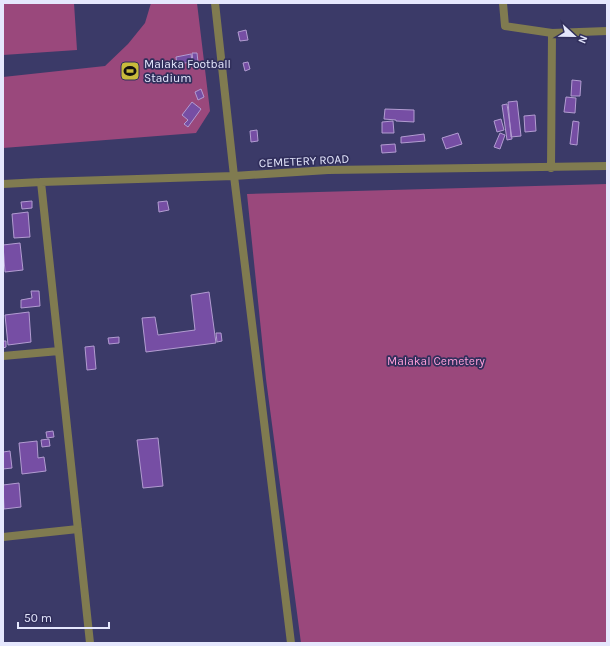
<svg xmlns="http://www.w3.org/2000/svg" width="610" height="646" font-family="Karla,sans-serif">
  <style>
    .green { fill: #9a487c }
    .building { fill: #764ea4; stroke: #b29cd1 }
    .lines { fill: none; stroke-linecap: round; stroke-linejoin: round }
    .minor { stroke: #807b50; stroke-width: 8 }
    .labels { text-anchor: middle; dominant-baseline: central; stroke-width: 3.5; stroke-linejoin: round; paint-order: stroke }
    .poi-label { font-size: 12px; fill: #e5e7fd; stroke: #312f5c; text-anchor: start }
    .street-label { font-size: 12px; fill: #e5e7fd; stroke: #312f5c }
    .park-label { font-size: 12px; fill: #ff9fd9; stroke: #312f5c }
  </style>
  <rect width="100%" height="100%" fill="#3b3a68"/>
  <path class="green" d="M3 3H74L77 50 3 55Z
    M151 3H197L210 111 196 133 3 148V77L105 66 128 44 145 23Z
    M607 184V643H301L266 379 247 194Z"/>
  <path class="building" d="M246 30 248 40 240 41 238 32Z
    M192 53H197L198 62H193Z
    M191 54 192 62 177 64 176 57Z
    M248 62 250 69 245 71 243 63Z
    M572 80 581 81 580 96H571Z
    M201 89 204 97 198 100 195 92Z
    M566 97 576 98 575 113 564 112Z
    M517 101 521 136 511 137 508 102Z
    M192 102 201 109 188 127 184 124 188 120 182 115Z
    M507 104 512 139 507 140 502 105Z
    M385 109 414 110V122L396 121V120L384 119Z
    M535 115 536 131 525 132 524 116Z
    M501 119 504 130 497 132 494 121Z
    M393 121 394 133H382V122Z
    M573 121 579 122 577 145 570 144Z
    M257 130 258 141 251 142 250 131Z
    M458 133 462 144 446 149 442 138Z
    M500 133 505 135 500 149 494 147Z
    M424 134 425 141 401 143V137Z
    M395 144 396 152 382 153 381 145Z
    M32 201V208L22 209 21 202Z
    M167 201 169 210 159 212 158 202Z
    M28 212 30 237 14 238 12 214Z
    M20 243 23 270 5 272 3 245Z
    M31 291H39L40 306 21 308V300L32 298Z
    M209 292 216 343 146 352 142 318 155 317 158 335 195 330 191 295Z
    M29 312 31 342 8 345 5 315Z
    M216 333H221L222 341 217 342Z
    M119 337V343L109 344 108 338Z
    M3 341H6V347L3 348Z
    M94 346 96 369 87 370 85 347Z
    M53 431 54 437 47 438 46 432Z
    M158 438 163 486 143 488 137 440Z
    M49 439 50 446 42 447 41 440Z
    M37 441 38 458 44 457 46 471 22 474 19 443Z
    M10 451 12 468 3 469V452Z
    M19 483 21 507 4 509 3 485Z"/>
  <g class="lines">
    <path class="minor" d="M215 3 234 176 291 643
      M503 3 505 26 552 33 551 168
      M552 33 607 31
      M41 182 90 643
      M3 184 41 182 234 176 328 170 607 166
      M3 356 59 351
      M3 537 78 529"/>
  </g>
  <defs>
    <symbol id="stadium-square" viewBox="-11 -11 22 22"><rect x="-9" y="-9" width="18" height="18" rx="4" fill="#c8bb3b" stroke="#312f5c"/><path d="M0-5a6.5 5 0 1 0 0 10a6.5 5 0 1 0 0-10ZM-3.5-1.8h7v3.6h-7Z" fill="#111"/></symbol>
  </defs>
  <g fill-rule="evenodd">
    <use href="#stadium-square" x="119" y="60" width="22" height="22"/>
  </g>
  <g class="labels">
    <g class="poi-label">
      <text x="144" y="64">Malaka Football<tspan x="144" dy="14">Stadium</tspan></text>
    </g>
    <g class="street-label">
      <text transform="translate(304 161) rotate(-3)">CEMETERY ROAD</text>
    </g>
    <g class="park-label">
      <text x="436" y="361">Malakal Cemetery</text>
    </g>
  </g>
  <rect width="610" height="646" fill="none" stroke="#e5e7fd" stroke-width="8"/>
  <g transform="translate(574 36) rotate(112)" stroke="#312f5c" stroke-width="3" paint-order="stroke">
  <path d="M0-3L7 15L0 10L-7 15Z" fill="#e5e7fd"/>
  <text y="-6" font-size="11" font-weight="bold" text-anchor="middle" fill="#e5e7fd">N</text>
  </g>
  <path d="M18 622v6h91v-6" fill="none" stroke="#e5e7fd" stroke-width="2"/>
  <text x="24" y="622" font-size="12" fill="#e5e7fd" stroke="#312f5c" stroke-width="3" paint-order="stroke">50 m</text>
</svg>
